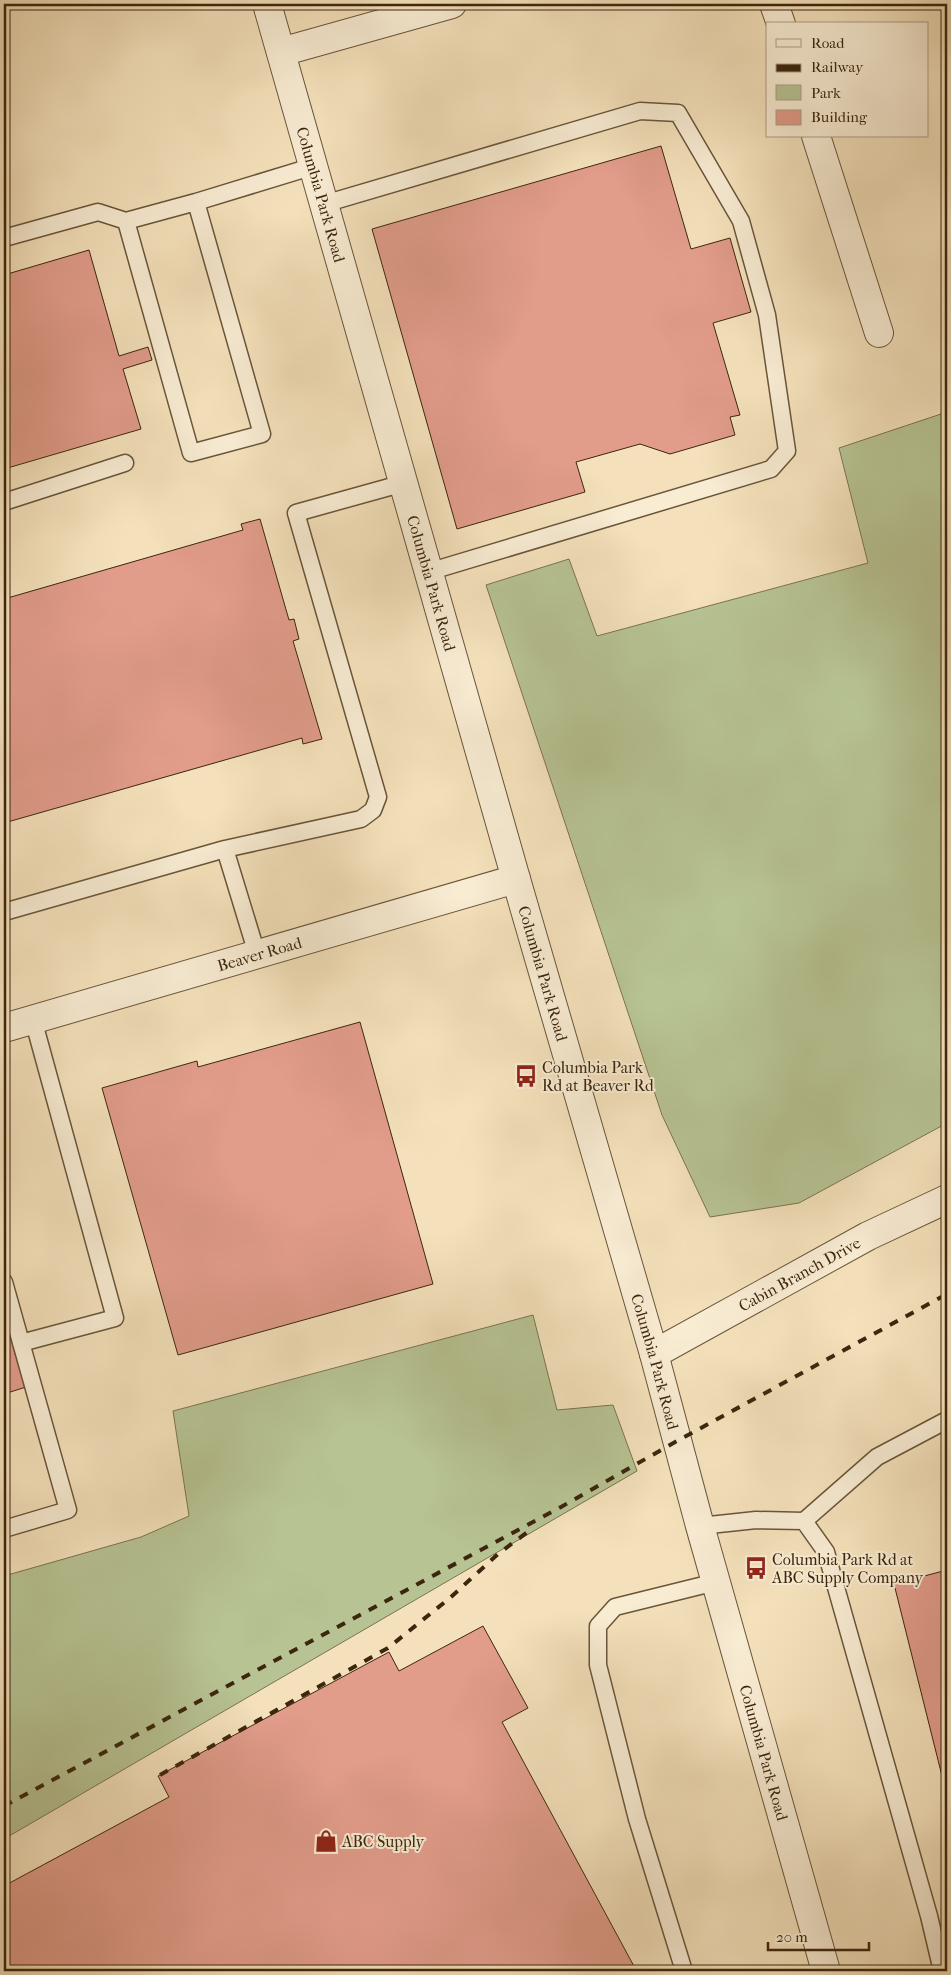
<svg xmlns="http://www.w3.org/2000/svg" width="951" height="1975" font-family="'IM FELL French Canon',serif">
  <style>
    .green { fill: #b7c393; stroke: #7a7450 }
    .building { fill: #e19c8a; stroke: #3c260e }
    .lines { fill: none; stroke-linecap: round; stroke-linejoin: round }
    .service-casing { stroke: #6a5539; stroke-width: 19 }
    .minor-casing { stroke: #6a5539; stroke-width: 30 }
    .tertiary-casing { stroke: #6a5539; stroke-width: 30 }
    .service { stroke: #f8ecd3; stroke-width: 16 }
    .minor { stroke: #f8ecd3; stroke-width: 28 }
    .tertiary { stroke: #f8ecd3; stroke-width: 28 }
    .rail { stroke: #3c260e; stroke-width: 4; stroke-dasharray: 9 9; stroke-linecap: butt }
    .labels { text-anchor: middle; dominant-baseline: central; stroke-width: 4; stroke-linejoin: round; paint-order: stroke }
    .street-label { font-size: 16px; fill: #3c260e; stroke: #f8ecd3 }
    .poi-label { font-size: 16px; fill: #3c260e; stroke: #f8ecd3; text-anchor: start }
  </style>
  <rect width="100%" height="100%" fill="#f4e1bb"/>
  <filter id="stains"><feTurbulence type="fractalNoise" baseFrequency=".004" numOctaves="4"/><feColorMatrix values="0 0 0 0 .2 0 0 0 0 .09 0 0 0 0 .02 0 0 0 .5 -.17"/></filter>
  <radialGradient id="worn" r=".72"><stop offset=".6" stop-color="#630" stop-opacity="0"/><stop offset="1" stop-color="#630" stop-opacity=".3"/></radialGradient>
  <path class="green" d="M947 412V1123L799 1203 710 1217 662 1115 486 585 569 559 597 636 868 563 839 448Z
    M533 1315 557 1410 613 1405 637 1471 4 1839V1576L141 1537 189 1516 173 1411Z"/>
  <path class="building" d="M661 146 691 249 730 238 751 312 713 323 740 415 730 417 735 435 670 454 640 444 576 462 585 492 457 529 372 229Z
    M89 250 119 356 148 347 152 360 123 369 141 429 4 469V275Z
    M260 519 289 620 294 619 299 639 293 641 322 739 303 744 302 738 4 823V599L243 530 241 524Z
    M360 1022 433 1284 178 1355 102 1088 197 1061 198 1067Z
    M4 1310 26 1387 4 1394Z
    M947 1570V1796L894 1584Z
    M483 1626 528 1708 502 1722 636 1970 4 1971V1886L169 1797 158 1776 389 1652 399 1671Z"/>
  <g class="lines">
    <defs>
      <path id="service" d="M196 202 126 221 191 453 262 434 196 202 314 166
        M324 204 640 111 678 113 741 221 767 315 787 451 771 469 428 572
        M4 238 98 212 126 221
        M4 502 125 463
        M225 849 361 819 373 810 378 797 296 513 404 483
        M4 912 225 849 257 954
        M4 1282 68 1510 4 1529
        M21 1343 115 1318 33 1019
        M700 1526 756 1520 804 1521
        M684 1971 637 1819 598 1665V1626L615 1607 716 1582
        M942 1971 929 1916 826 1552 804 1521 877 1457 947 1420"/>
      <g id="minor">
        <path d="M774 4 781 24"/>
        <path d="M281 52 452 4"/>
        <path d="M816 136 879 333"/>
        <path id="s1" d="M4 1028 516 879"/>
      </g>
      <g id="tertiary">
        <path id="s2" d="M267 4 516 879 654 1354 700 1526 826 1971"/>
        <path id="s3" d="M654 1354 868 1236 947 1199"/>
      </g>
    </defs>
    <use href="#service" class="service-casing"/>
    <use href="#minor" class="minor-casing"/>
    <use href="#tertiary" class="tertiary-casing"/>
    <use href="#service" class="service"/>
    <use href="#minor" class="minor"/>
    <use href="#tertiary" class="tertiary"/>
    <path class="rail" d="M160 1775 388 1648 451 1597 498 1554 533 1528
      M4 1806 561 1507 677 1441 947 1294"/>
  </g>
  <defs>
    <symbol id="bus-bare" viewBox="-9 -9 18 18"><path d="M-5-6H5V4H4V6H2V4H-2V6H-4V4H-5ZM-3.5-4V0h7V-4ZM-3.5 1.2v1.5H-2V1.2ZM2 1.2v1.5H3.5V1.2Z" fill="#8f2418" stroke="#f8ecd3" stroke-width="2.5" paint-order="stroke"/></symbol>
    <symbol id="shop-bare" viewBox="-9 -9 18 18"><path d="M-5-2.5h2.3a2.7 3.5 0 0 1 5.4 0H5L5.5 6h-11ZM-1.5-2.5h3a1.5 2.3 0 0 0-3 0Z" fill="#8f2418" stroke="#f8ecd3" stroke-width="2.5" paint-order="stroke"/></symbol>
  </defs>
  <g fill-rule="evenodd">
    <use href="#bus-bare" x="510" y="1060" width="32" height="32"/>
    <use href="#bus-bare" x="740" y="1552" width="32" height="32"/>
    <use href="#shop-bare" x="310" y="1825" width="32" height="32"/>
  </g>
  <g class="labels">
    <g class="street-label">
      <text stroke="none"><textPath href="#s2" startOffset="198">Columbia Park Road</textPath></text>
      <text stroke="none"><textPath href="#s2" startOffset="602">Columbia Park Road</textPath></text>
      <text stroke="none"><textPath href="#s1" startOffset="266">Beaver Road</textPath></text>
      <text stroke="none"><textPath href="#s2" startOffset="1008">Columbia Park Road</textPath></text>
      <text stroke="none"><textPath href="#s3" startOffset="166">Cabin Branch Drive</textPath></text>
      <text stroke="none"><textPath href="#s2" startOffset="1412">Columbia Park Road</textPath></text>
      <text stroke="none"><textPath href="#s2" startOffset="1818">Columbia Park Road</textPath></text>
    </g>
    <g class="poi-label">
      <text x="542" y="1067">Columbia Park<tspan x="542" dy="18">Rd at Beaver Rd</tspan></text>
      <text x="772" y="1559">Columbia Park Rd at<tspan x="772" dy="18">ABC Supply Company</tspan></text>
      <text x="342" y="1841">ABC Supply</text>
    </g>
  </g>
  <rect width="951" height="1975" fill="none" stroke="#f4e1bb" stroke-width="20"/>
  <rect x="5" y="5" width="941" height="1965" fill="none" stroke="#3c260e" stroke-width="2.5"/>
  <rect x="10" y="10" width="931" height="1955" fill="none" stroke="#3c260e"/>
  <rect x="766" y="22" width="162" height="115" fill="#f8ecd3" stroke="#ad9d84"/>
  <rect x="776" y="39" width="25" height="8" fill="#f8ecd3" stroke="#ad9d84"/>
  <text x="811" y="48" font-size="15" fill="#3c260e">Road</text>
  <rect x="776" y="64" width="25" height="8" fill="#3c260e" stroke="#ad9d84"/>
  <text x="811" y="72" font-size="15" fill="#3c260e">Railway</text>
  <rect x="776" y="85" width="25" height="15" fill="#b7c393" stroke="#ad9d84"/>
  <text x="811" y="98" font-size="15" fill="#3c260e">Park</text>
  <rect x="776" y="110" width="25" height="15" fill="#e19c8a" stroke="#ad9d84"/>
  <text x="811" y="122" font-size="15" fill="#3c260e">Building</text>
  <path d="M768 1942v8h101v-8" fill="none" stroke="#3c260e" stroke-width="2.5"/>
  <text x="776" y="1942" font-size="15" fill="#3c260e" stroke="#f8ecd3" stroke-width="4" paint-order="stroke">20 m</text>
  <rect width="100%" height="100%" filter="url(#stains)"/>
  <rect width="100%" height="100%" fill="url(#worn)"/>
</svg>
